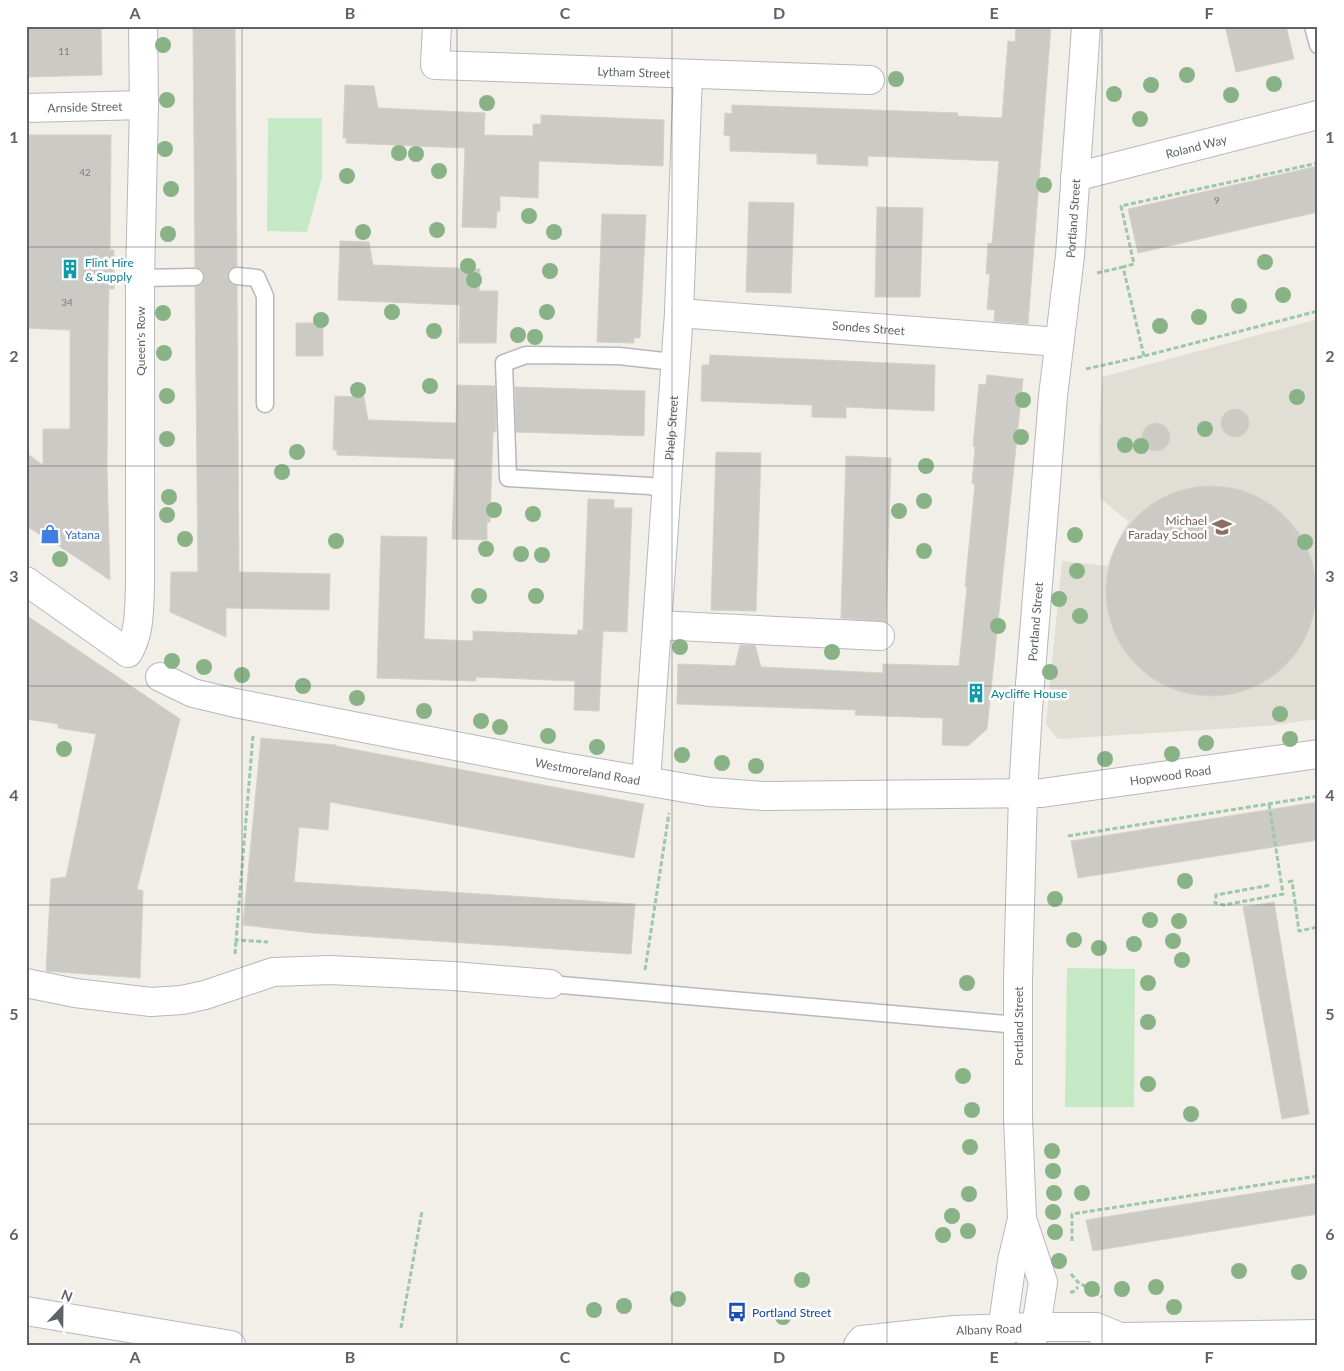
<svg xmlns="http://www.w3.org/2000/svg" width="1344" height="1371" font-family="Lato,sans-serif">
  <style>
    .education { fill: #e1ded6 }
    .green { fill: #c5e8c5 }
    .building { fill: #cccac5; stroke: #d6d1c6 }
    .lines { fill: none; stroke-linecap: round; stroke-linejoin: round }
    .service-casing { stroke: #b5b8bc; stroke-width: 19 }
    .minor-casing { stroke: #b5b8bc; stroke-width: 30 }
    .secondary-casing { stroke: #b6babf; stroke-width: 30 }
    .path { stroke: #9cc7a9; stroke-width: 3; stroke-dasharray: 5 2.5; stroke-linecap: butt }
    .service { stroke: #fff; stroke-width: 16 }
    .minor { stroke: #fff; stroke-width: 28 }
    .secondary { stroke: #fff; stroke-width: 28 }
    .path-bridge { stroke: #9cc7a9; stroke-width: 3; stroke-dasharray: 5 2.5; stroke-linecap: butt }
    .tree { fill: #89b387 }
    .grid { fill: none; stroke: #5f6368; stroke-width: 1; stroke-opacity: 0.55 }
    .labels { text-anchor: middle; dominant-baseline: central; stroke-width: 5; stroke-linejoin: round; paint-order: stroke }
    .number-label { font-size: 10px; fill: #7a7d7f }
    .street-label { font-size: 12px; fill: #5f6368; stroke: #fff }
    .culture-label { font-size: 12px; fill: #0d838f; stroke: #fff; text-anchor: start }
    .education-label { font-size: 12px; fill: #785e54; stroke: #fff; text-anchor: end }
    .shop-label { font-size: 12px; fill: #366cbe; stroke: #fff; text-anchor: start }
    .transit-label { font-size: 12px; fill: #164399; stroke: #fff; text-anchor: start }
    .neatline { fill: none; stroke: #5f6368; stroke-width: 2 }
    .grid-label { font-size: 16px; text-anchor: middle; font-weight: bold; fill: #5f6368 }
  </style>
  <rect width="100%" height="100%" fill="#f1efe8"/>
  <path class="education" d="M1318 319V719L1266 726 1058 739 1046 724 1062 561 1107 566 1122 532 1129 522 1100 498 1099 435 1102 377Z"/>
  <path class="green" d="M268 118H322V177L307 232 267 231Z
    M1067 968 1135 969 1134 1107H1065Z"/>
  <path class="building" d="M26 26H101L102 75 26 77Z
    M193 26H235L237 266 229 270 227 276 231 284 237 286 239 572 330 574 329 610 226 608V637L170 612 171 572H198L195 287 201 285 205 277 203 271 195 267Z
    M1016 26H1051L1028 324 994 321 995 310 987 309 990 274H986L988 243 992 244 999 161 868 156V166L817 164V154L730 151V136L724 135 725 113 732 114V105L958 113 957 116 1002 118 1008 41 1015 42Z
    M1225 26H1286L1294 59 1236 72Z
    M345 85 374 86 378 108 485 113 484 135 533 136V124H541V115L664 120 663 166 539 161 538 198 500 196V211H497L496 228 462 227 465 148 346 143 347 138H343Z
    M26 135H111L110 250H114V289H109L108 330 107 468 110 580 56 544 26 526V453L43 465V429H70V330L26 328Z
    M1318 166V212L1138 253 1128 209Z
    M749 202 794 203 791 293 746 292Z
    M877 207 923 208 920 297H875Z
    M602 214 646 215 640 338H634V343L597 342Z
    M340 241 369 242 373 265 480 269 479 291H498L496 343H459L460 305 338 300Z
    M296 323H323V356H296Z
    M710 355 935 365 934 411 846 407V418L812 417V405L701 401 702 365H709Z
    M987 375 1023 379 987 729 968 746 942 745 943 718 855 715 856 710 677 704 678 664 735 666 740 645H755L761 667 883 673V664L959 666 967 587H965L975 484H972L975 447 973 446 979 384 986 385Z
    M457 385 495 386 496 432H493L490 522H487V540L452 539 455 459 337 455V450H333L335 396 364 397 368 420 456 423Z
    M515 387 645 391 644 436 516 432Z
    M1221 423a14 14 0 1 1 28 0a14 14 0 1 1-28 0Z
    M1142 437a14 14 0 1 1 28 0a14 14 0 1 1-28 0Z
    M716 452 761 453 756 611 711 610Z
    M846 456 891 458 886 622 841 618Z
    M1106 591a105 105 0 1 1 210 0a105 105 0 1 1-210 0Z
    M588 499 614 500V508H632L627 632 603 631 599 711 574 710 575 681 476 677V681L377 678 381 536 427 537 424 639 473 641V631L577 635 578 630H589H583Z
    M26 615 180 719 137 889 143 891 140 978 46 971 51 879 66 877 96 734 58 728V724L26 719Z
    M261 738 336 745V746L644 804 634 858 330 802 328 830 299 827 294 882 635 904 631 954 313 933 243 925Z
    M1318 802V840L1078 878 1071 841Z
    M1274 902 1309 1114 1282 1119 1243 907Z
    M1318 1183V1214L1093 1251 1086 1220Z"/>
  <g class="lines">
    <defs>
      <path id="service" d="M1313 26 1318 45
        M237 276 257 278 265 296V404
        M140 278 195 277
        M666 490 650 486 508 478 504 363 526 355 619 356 664 361 675 359
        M550 984 1018 1025"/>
      <g id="minor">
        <path id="s1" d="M437 26 435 65 870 80"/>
        <path id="s2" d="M26 108 144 105"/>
        <path id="s3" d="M1075 177 1318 115"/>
        <path id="s4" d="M679 313 1059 342"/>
        <path d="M26 581 128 653C140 633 139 610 140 587V278L144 105 143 26"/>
        <path d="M657 625 880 636"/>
        <path id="s5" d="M160 677 193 693 235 703 558 766 709 792 764 796 1042 793 1318 754"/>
        <path id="s6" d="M646 781 679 313 688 74"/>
        <path d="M26 983 75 993 151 1002 182 1000 205 995 273 972 330 970 453 976 550 984"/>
        <path d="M1022 1219 1043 1282 1036 1327 1031 1345"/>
        <path id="s7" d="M1000 1345 1012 1261 1022 1219 1018 1117V979L1023 793 1028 709 1053 396 1070 256 1086 26"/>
      </g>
      <g id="secondary">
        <path d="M26 1311 231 1345"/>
        <path d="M1104 1344 1120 1337 1318 1334"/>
        <path id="s8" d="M858 1345 862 1340 954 1330 1036 1327H1096L1120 1337"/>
      </g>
    </defs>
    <use href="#service" class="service-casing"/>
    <use href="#minor" class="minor-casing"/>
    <use href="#secondary" class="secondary-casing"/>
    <path class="path" d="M1097 273 1123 267
      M1144 356 1123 267 1134 264 1121 206 1318 163
      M1086 369 1144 356 1318 311
      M253 736 236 940 268 942
      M1068 836 1318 796
      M1288 882 1292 881 1299 931 1318 927
      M235 954 236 940
      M645 970 669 813
      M1072 1241V1214L1318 1176
      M1071 1274 1078 1282 1102 1297
      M1070 1292H1073L1078 1287
      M401 1328 422 1211"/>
    <use href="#service" class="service"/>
    <use href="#minor" class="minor"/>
    <use href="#secondary" class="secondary"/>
    <path class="path-bridge" d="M1269 804 1283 894 1224 905 1215 903 1216 895 1271 885"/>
  </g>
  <g class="tree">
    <circle cx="163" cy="45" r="8"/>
    <circle cx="1187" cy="75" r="8"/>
    <circle cx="896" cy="79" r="8"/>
    <circle cx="1274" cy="84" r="8"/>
    <circle cx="1151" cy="85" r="8"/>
    <circle cx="1114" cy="94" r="8"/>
    <circle cx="1231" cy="95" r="8"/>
    <circle cx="167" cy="100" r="8"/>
    <circle cx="487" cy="103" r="8"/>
    <circle cx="1140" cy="119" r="8"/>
    <circle cx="165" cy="149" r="8"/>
    <circle cx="399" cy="153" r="8"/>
    <circle cx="416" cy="154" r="8"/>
    <circle cx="439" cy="171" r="8"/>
    <circle cx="347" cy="176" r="8"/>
    <circle cx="1044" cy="185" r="8"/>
    <circle cx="171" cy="189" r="8"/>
    <circle cx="529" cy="216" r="8"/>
    <circle cx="437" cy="230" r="8"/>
    <circle cx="363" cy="232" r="8"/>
    <circle cx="554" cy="232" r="8"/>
    <circle cx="168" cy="234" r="8"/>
    <circle cx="1265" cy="262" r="8"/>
    <circle cx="468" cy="266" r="8"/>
    <circle cx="550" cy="271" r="8"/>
    <circle cx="474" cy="280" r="8"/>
    <circle cx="1283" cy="295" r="8"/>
    <circle cx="1239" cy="306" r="8"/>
    <circle cx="392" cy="312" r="8"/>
    <circle cx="547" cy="312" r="8"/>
    <circle cx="163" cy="313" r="8"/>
    <circle cx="1199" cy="317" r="8"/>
    <circle cx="321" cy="320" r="8"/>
    <circle cx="1160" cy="326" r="8"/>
    <circle cx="434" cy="331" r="8"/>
    <circle cx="518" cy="335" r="8"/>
    <circle cx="535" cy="337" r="8"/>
    <circle cx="164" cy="353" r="8"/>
    <circle cx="430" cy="386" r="8"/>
    <circle cx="358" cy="390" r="8"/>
    <circle cx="167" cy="396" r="8"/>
    <circle cx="1297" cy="397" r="8"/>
    <circle cx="1023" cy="400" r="8"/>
    <circle cx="1205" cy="429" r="8"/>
    <circle cx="1021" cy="437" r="8"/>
    <circle cx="167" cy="439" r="8"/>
    <circle cx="1125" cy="445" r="8"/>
    <circle cx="1141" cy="446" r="8"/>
    <circle cx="297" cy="452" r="8"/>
    <circle cx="926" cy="466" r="8"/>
    <circle cx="282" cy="472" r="8"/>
    <circle cx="169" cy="497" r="8"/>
    <circle cx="924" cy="501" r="8"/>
    <circle cx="494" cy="510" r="8"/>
    <circle cx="899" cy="511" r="8"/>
    <circle cx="533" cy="514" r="8"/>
    <circle cx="167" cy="515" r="8"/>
    <circle cx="1075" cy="535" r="8"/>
    <circle cx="185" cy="539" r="8"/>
    <circle cx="336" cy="541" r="8"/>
    <circle cx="1305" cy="542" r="8"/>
    <circle cx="486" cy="549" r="8"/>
    <circle cx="924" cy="551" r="8"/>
    <circle cx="521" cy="554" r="8"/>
    <circle cx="542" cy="555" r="8"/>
    <circle cx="60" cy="559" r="8"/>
    <circle cx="1077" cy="571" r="8"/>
    <circle cx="479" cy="596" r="8"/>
    <circle cx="536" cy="596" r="8"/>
    <circle cx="1059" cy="599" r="8"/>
    <circle cx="1080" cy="616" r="8"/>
    <circle cx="998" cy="626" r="8"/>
    <circle cx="680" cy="647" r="8"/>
    <circle cx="832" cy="652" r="8"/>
    <circle cx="172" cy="661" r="8"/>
    <circle cx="204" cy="667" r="8"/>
    <circle cx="1050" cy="672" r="8"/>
    <circle cx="242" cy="675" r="8"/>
    <circle cx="303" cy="686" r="8"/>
    <circle cx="357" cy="698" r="8"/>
    <circle cx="424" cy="711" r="8"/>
    <circle cx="1280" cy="714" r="8"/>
    <circle cx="481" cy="721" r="8"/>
    <circle cx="500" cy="727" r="8"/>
    <circle cx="548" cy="736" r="8"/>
    <circle cx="1290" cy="739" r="8"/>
    <circle cx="1206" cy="743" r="8"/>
    <circle cx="597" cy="747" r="8"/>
    <circle cx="64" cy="749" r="8"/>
    <circle cx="1172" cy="754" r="8"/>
    <circle cx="682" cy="755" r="8"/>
    <circle cx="1105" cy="759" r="8"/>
    <circle cx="722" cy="763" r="8"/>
    <circle cx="756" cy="766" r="8"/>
    <circle cx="1185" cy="881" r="8"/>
    <circle cx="1055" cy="899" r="8"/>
    <circle cx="1150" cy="920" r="8"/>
    <circle cx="1179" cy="921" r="8"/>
    <circle cx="1074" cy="940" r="8"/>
    <circle cx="1173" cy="941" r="8"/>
    <circle cx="1134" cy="944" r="8"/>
    <circle cx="1099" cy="948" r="8"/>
    <circle cx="1182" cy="960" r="8"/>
    <circle cx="967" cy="983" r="8"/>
    <circle cx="1148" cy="983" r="8"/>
    <circle cx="1148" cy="1022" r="8"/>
    <circle cx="963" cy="1076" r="8"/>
    <circle cx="1148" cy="1084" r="8"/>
    <circle cx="972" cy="1110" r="8"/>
    <circle cx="1191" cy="1114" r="8"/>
    <circle cx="970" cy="1147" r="8"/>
    <circle cx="1052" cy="1151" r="8"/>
    <circle cx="1053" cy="1171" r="8"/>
    <circle cx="1054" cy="1193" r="8"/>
    <circle cx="1082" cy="1193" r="8"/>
    <circle cx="969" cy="1194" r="8"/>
    <circle cx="1053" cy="1212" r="8"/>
    <circle cx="952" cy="1216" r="8"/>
    <circle cx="968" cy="1231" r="8"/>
    <circle cx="1055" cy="1232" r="8"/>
    <circle cx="943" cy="1235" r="8"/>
    <circle cx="1059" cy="1261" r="8"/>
    <circle cx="1239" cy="1271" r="8"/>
    <circle cx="1299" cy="1272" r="8"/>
    <circle cx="802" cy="1280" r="8"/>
    <circle cx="1156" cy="1287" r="8"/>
    <circle cx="1092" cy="1289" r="8"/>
    <circle cx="1122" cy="1289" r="8"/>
    <circle cx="678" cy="1299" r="8"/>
    <circle cx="624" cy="1306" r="8"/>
    <circle cx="1174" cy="1307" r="8"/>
    <circle cx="594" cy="1310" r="8"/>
    <circle cx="783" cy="1317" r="8"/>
  </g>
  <path class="grid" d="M242 26V1345M457 26V1345M672 26V1345M887 26V1345M1102 26V1345M26 247H1318M26 466H1318M26 686H1318M26 905H1318M26 1124H1318"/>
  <defs>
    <symbol id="building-bare" viewBox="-9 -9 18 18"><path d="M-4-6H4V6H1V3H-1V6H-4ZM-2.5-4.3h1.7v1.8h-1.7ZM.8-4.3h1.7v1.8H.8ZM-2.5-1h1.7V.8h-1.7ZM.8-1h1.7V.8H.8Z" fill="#0f9aa8" stroke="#fff" stroke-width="2.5" paint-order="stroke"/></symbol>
    <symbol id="school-bare" viewBox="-9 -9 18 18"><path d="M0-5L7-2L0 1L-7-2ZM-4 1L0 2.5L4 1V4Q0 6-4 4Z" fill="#8d6e63" stroke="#fff" stroke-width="2.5" paint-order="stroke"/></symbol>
    <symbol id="shop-bare" viewBox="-9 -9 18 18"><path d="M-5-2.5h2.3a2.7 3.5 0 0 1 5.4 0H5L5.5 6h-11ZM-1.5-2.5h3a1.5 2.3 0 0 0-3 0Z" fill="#3f7fe0" stroke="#fff" stroke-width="2.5" paint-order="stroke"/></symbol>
    <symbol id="bus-bare" viewBox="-9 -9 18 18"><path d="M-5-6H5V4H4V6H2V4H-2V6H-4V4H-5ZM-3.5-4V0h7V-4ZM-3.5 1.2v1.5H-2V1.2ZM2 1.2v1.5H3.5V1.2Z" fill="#1a4fb4" stroke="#fff" stroke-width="2.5" paint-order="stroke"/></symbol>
  </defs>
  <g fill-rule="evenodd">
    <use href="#building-bare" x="56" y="255" width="28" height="28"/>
    <use href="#school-bare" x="1208" y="513" width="28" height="28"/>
    <use href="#shop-bare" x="36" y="520" width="28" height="28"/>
    <use href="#building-bare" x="962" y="679" width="28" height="28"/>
    <use href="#bus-bare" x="723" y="1298" width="28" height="28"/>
  </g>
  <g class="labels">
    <g class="number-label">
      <text x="64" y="51">11</text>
      <text x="85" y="172">42</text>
      <text x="1217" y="200">9</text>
      <text x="67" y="302">34</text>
    </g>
    <g class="street-label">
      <text stroke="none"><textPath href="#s1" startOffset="238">Lytham Street</textPath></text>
      <text stroke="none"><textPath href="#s2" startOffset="59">Arnside Street</textPath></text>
      <text stroke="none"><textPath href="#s3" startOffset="125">Roland Way</textPath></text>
      <text stroke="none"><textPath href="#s7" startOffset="1131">Portland Street</textPath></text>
      <text stroke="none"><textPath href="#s4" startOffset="190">Sondes Street</textPath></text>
      <text transform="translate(140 341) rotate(-90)">Queen's Row</text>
      <text stroke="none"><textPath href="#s6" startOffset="354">Phelp Street</textPath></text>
      <text stroke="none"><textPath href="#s7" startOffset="726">Portland Street</textPath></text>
      <text stroke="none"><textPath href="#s5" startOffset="439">Westmoreland Road</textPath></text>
      <text stroke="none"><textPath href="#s5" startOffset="1025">Hopwood Road</textPath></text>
      <text transform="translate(1018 1026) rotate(-90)">Portland Street</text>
      <text stroke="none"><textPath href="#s8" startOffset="134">Albany Road</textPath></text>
    </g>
    <g class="culture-label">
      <text x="85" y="262">Flint Hire<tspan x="85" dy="14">&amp; Supply</tspan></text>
      <text x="991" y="693">Aycliffe House</text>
    </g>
    <g class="education-label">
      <text x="1207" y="520">Michael<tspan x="1207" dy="14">Faraday School</tspan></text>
    </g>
    <g class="shop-label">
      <text x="65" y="534">Yatana</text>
    </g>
    <g class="transit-label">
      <text x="752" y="1312">Portland Street</text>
    </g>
  </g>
  <rect width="1344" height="1371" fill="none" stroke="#ffffff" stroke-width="55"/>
  <g transform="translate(62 1308) rotate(22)" stroke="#ffffff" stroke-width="4" paint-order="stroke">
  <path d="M0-4L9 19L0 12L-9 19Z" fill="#5f6368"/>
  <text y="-8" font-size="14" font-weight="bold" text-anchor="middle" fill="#5f6368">N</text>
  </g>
  <rect x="28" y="28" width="1288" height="1316" class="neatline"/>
  <g class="grid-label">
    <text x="135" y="19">A</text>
    <text x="350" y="19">B</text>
    <text x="565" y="19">C</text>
    <text x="779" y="19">D</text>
    <text x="994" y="19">E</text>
    <text x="1209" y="19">F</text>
    <text x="14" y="143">1</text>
    <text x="1330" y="143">1</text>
    <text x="14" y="362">2</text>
    <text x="1330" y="362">2</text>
    <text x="14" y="582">3</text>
    <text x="1330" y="582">3</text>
    <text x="14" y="801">4</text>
    <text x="1330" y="801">4</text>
    <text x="14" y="1020">5</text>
    <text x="1330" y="1020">5</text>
    <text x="14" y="1240">6</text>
    <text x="1330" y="1240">6</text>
    <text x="135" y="1363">A</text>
    <text x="350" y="1363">B</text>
    <text x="565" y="1363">C</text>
    <text x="779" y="1363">D</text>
    <text x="994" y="1363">E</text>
    <text x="1209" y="1363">F</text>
  </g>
</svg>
